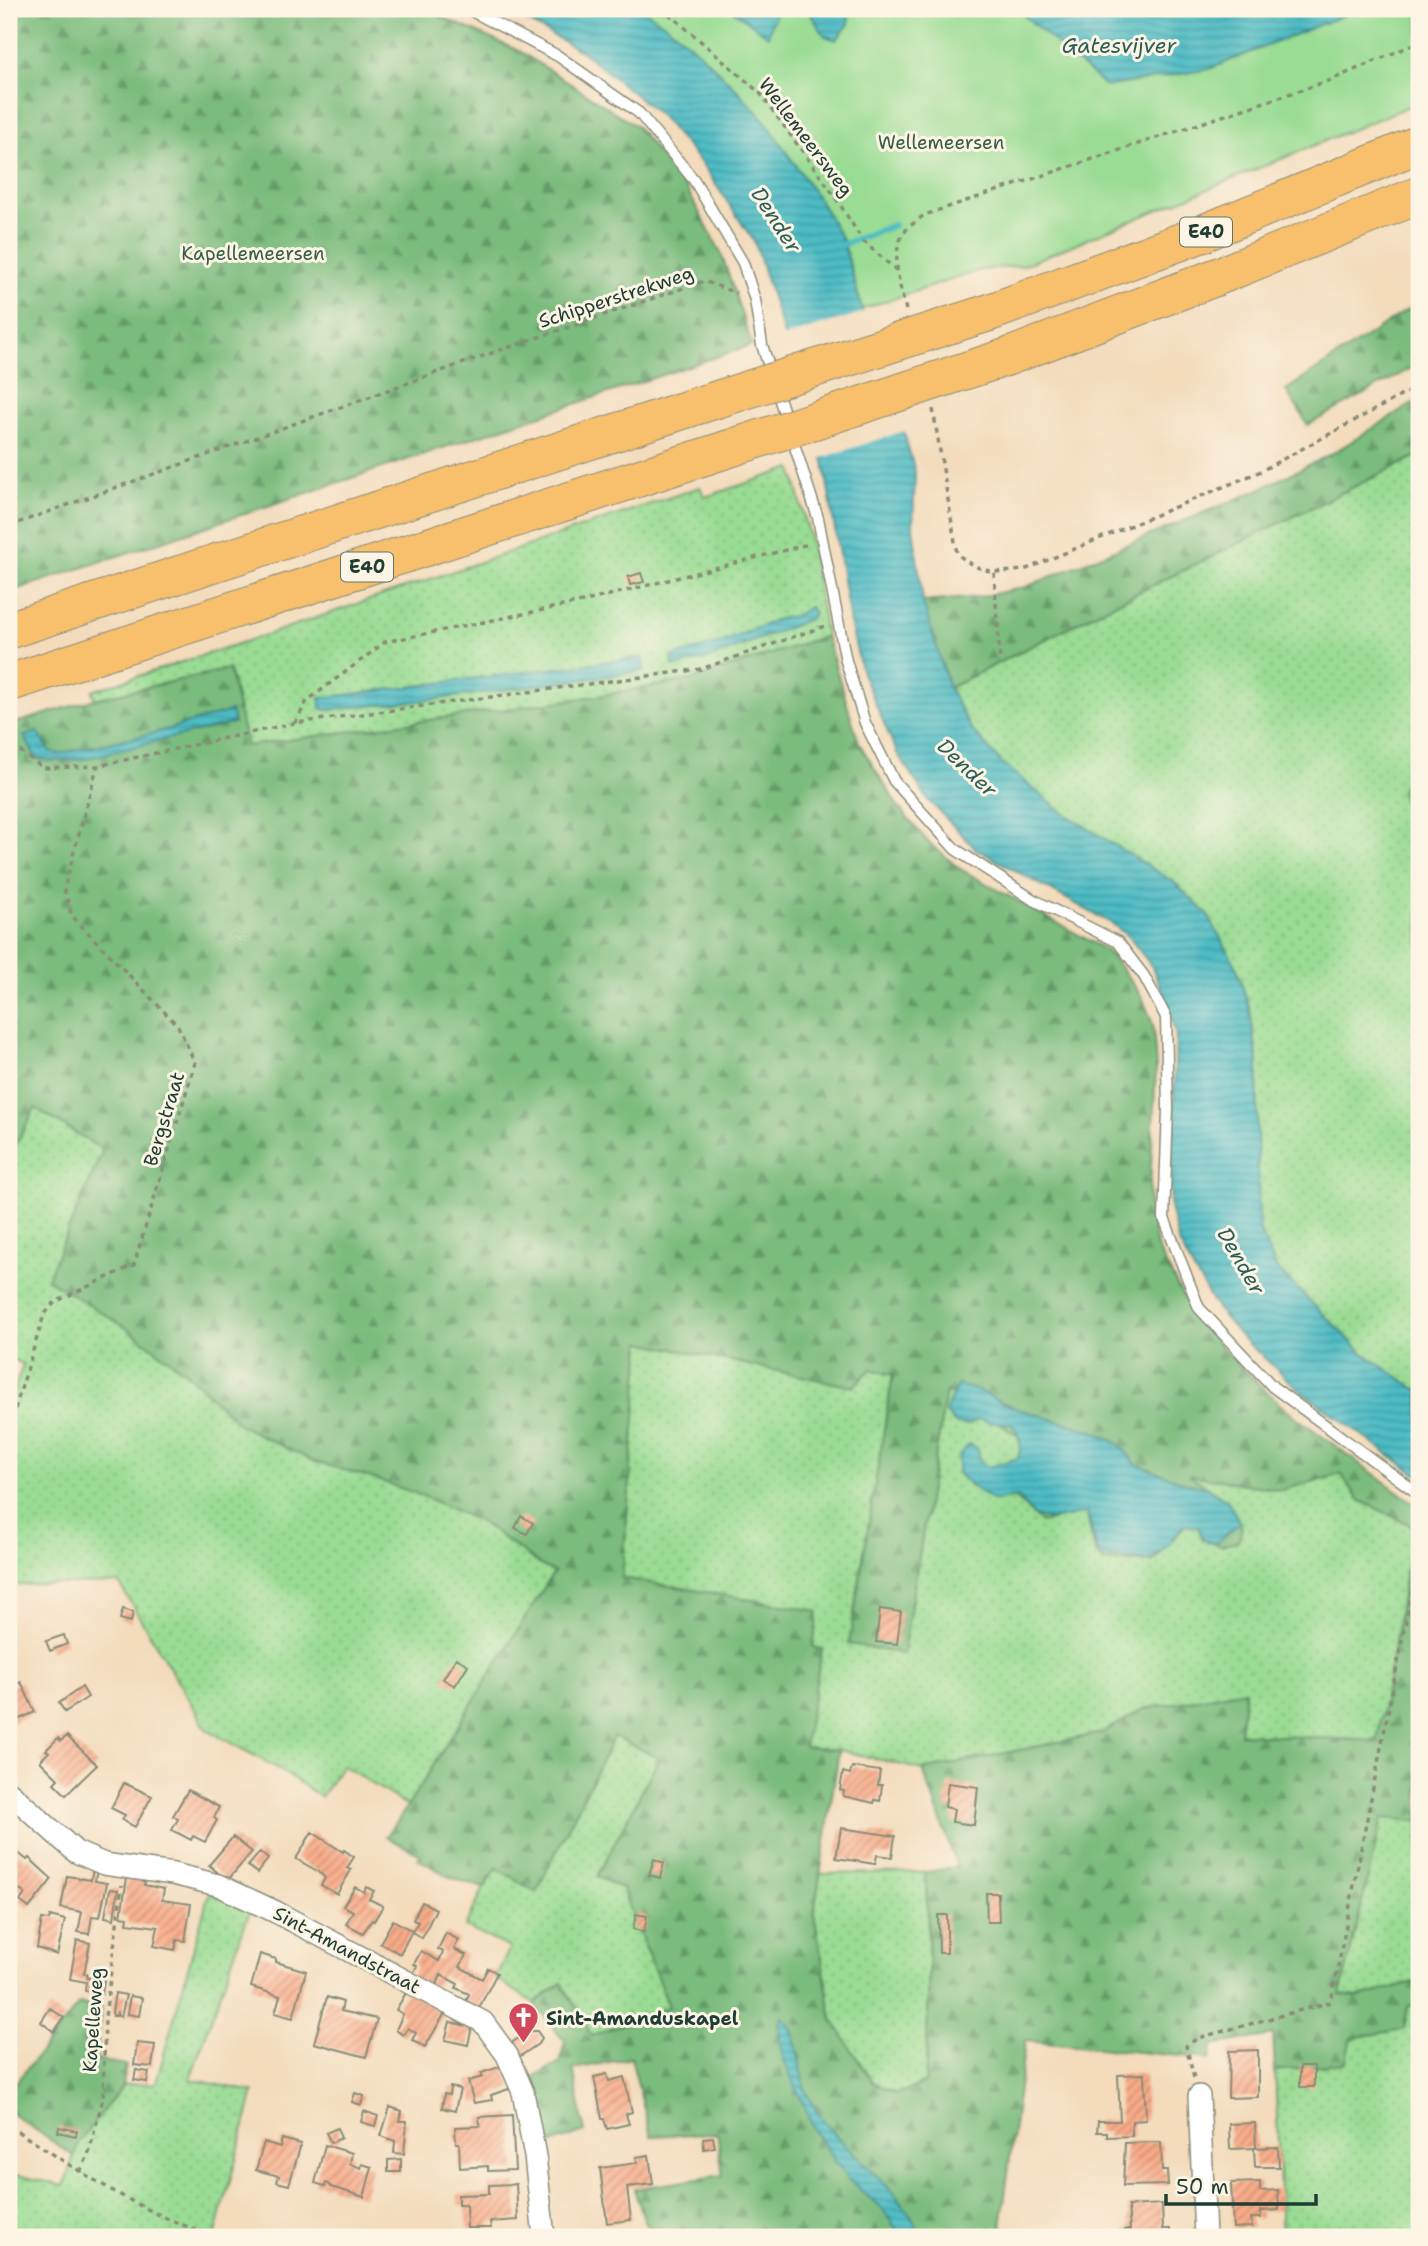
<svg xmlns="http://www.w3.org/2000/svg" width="1428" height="2246" font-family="'Shantell Sans',sans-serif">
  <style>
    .grass { fill: url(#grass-dots); stroke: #5c8c64; stroke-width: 2 }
    .forest { fill: url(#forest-firs); stroke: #4c7c58; stroke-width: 2; fill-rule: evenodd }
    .wetland { fill: url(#wetland-marsh); stroke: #5c8c64; stroke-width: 2 }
    .park { fill: #99dc93; stroke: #5c8c64; stroke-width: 2 }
    .water { fill: url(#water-rules); stroke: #367c7c; stroke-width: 2 }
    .pier { fill: #f3dbbc }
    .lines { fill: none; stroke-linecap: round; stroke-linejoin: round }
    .stream { stroke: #4ebcc5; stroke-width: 6 }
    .building { fill: url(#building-hatch) }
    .service-casing { stroke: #898c78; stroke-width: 13 }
    .minor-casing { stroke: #898c78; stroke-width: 24 }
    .motorway-casing { stroke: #898c78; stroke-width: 39 }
    .path { stroke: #898c78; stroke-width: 3.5; stroke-dasharray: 5 5; stroke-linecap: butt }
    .service { stroke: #fff; stroke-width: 10 }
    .minor { stroke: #fff; stroke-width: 21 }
    .motorway { stroke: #f8bf6c; stroke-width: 37 }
    .motorway-bridge-casing { stroke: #898c78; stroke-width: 39; stroke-linecap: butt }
    .motorway-bridge { stroke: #f8bf6c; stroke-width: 37 }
    .labels { text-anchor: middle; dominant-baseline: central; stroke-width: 6; stroke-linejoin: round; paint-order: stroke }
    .shield { fill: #fcf5e5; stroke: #617469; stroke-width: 2 }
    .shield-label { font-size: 18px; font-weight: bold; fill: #1f3d34 }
    .street-label { font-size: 19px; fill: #1f3d34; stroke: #fcf5e5 }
    .park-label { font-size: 19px; fill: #375d47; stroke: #fcf5e5 }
    .poi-label { font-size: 19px; font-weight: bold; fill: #1f3d34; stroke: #fcf5e5; text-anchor: start }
    .water-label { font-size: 21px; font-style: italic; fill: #2b5d58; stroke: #fcf5e5 }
  </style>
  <defs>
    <pattern id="grass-dots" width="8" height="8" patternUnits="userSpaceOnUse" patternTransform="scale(1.75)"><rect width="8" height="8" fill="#99dc93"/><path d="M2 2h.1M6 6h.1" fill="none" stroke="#83be7f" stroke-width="1.8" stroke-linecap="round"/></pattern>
    <pattern id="forest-firs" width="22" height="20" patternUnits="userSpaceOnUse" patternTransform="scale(1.75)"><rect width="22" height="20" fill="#7abc7d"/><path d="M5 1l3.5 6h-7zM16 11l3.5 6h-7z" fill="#639a67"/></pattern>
    <pattern id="wetland-marsh" width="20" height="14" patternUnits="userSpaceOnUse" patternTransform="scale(1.75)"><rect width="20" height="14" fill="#99dc93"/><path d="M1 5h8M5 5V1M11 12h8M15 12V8" fill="none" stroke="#83be7f"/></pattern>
    <pattern id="water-rules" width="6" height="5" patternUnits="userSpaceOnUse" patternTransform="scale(1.75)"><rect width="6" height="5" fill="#4ebcc5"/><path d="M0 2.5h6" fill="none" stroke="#409aa1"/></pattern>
    <pattern id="building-hatch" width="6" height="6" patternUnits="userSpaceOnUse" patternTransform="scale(1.75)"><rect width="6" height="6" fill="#f9ab88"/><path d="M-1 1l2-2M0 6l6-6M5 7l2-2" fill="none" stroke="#c98c70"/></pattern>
  </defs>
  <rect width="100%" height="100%" fill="#fcf5e5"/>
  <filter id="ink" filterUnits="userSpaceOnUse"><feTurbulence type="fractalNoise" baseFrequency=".0143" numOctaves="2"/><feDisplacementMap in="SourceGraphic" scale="14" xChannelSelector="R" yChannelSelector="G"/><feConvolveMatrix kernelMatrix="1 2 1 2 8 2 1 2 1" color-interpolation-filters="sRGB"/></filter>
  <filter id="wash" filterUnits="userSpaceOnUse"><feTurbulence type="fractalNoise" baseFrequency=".00686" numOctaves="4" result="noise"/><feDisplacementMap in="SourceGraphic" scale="28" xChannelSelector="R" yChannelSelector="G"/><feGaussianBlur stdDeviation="1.57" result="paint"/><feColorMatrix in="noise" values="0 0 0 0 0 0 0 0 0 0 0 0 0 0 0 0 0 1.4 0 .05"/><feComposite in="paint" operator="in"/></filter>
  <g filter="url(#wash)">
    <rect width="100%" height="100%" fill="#f3dbbc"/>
    <path class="grass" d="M1419 455V758L1401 790 1419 870V1391L1363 1353 1276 1268 1259 1229 1257 1128 1258 1063 1250 1011 1236 966 1175 883 1062 812 1002 763 971 729 949 688 1098 612Z
      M792 468 811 543 826 636 691 680 598 696 247 746 229 669 95 699 92 691 272 633 700 487 705 497Z
      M35 1108 103 1150 125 1327 187 1373 241 1426 423 1496 481 1522 542 1566 554 1572 408 1806 342 1765 321 1797 281 1770 207 1730 119 1583 9 1585V1406L23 1364 9 1358V1158Z
      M641 1342 853 1387 871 1369 893 1375 849 1644 903 1653 946 1391 1022 1438 1086 1510 1095 1551 1105 1562 1154 1561 1184 1525H1198L1203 1540 1228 1501 1186 1474 1281 1490 1342 1474 1359 1500 1413 1526 1395 1642 1377 1741 1240 1734 1245 1691 1144 1709 1102 1733 923 1770 839 1750 803 1748 822 1649 813 1647 817 1611 622 1578Z
      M614 1735 659 1758 597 1877 622 1888 669 2007 592 2036 562 1983 534 2003 495 1978 510 1948 465 1927 484 1888 497 1868 536 1892Z
      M1382 1817 1419 1821V1981L1359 1997 1340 1995Z
      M925 1872C931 1943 929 2012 925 2083L897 2094 872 2082 832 2019 814 1913 820 1874Z
      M209 1893 250 1910 190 2079 254 2092 215 2237H9V2173L64 2186 78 2143 123 2085 156 2083Z
      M1419 2004V2237H1282L1275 2071 1345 2063 1350 2038 1404 2029 1408 2006Z"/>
    <path class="forest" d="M9 9H424L519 51 636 126 686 188 721 253 752 345 9 592Z
      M1419 302V364L1308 425 1286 390Z
      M1419 400V455L1098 612 949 688 923 602 980 597 1026 587 1258 490 1331 454Z
      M826 636 859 743 899 808 928 842 960 869 1106 950 1123 970 1142 997 1153 1025 1156 1068 1149 1204 1157 1247 1179 1289 1201 1325 1239 1365 1285 1409 1419 1507V1821L1382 1818 1340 1995 1359 1997 1419 1981V2004L1408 2006 1404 2029 1351 2038 1345 2063 1275 2071 1273 2035 1212 2045 1210 2059 1025 2041 1001 2227 1012 2231 1011 2237H660L646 2224 634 2189 723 2175 717 2133 651 2136 631 2058 573 2069 585 2132 550 2144 528 2080 560 2062 565 2042 534 2003 562 1983 592 2036 669 2007 622 1888 597 1877 659 1758 614 1736 536 1892 497 1868 484 1888 452 1878 418 1859 421 1855 386 1837 408 1806 554 1572 542 1566 481 1522 423 1496 372 1478 315 1462 241 1426 187 1373 125 1327 47 1279 103 1150 35 1108 9 1158V725L95 699 229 669 247 746 598 696 691 680ZM641 1342 853 1387 871 1369 893 1375 849 1644 903 1654 946 1391 1022 1438 1012 1495 1041 1523 1086 1510 1095 1551 1104 1562 1154 1561 1185 1525H1198L1203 1540 1222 1546 1238 1541 1242 1528 1228 1501 1189 1475 1281 1490 1341 1474 1359 1500 1413 1526 1395 1642 1377 1741 1240 1734 1245 1690 1144 1709 1102 1733 923 1770 957 1867 925 1872C931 1943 929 2012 925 2083L897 2094 872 2082 832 2019 814 1914 839 1750 804 1747 822 1649 813 1647 818 1611 622 1578Z
      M79 2004 101 2006 96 2060 126 2065 123 2085 78 2143 74 2156 9 2112V2091Z"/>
    <path class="wetland" d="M1419 758V870L1401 790Z"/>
    <path class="park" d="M642 9H1419V102L1024 265 981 270 862 309 843 241 738 91 701 54 669 27Z"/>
    <path class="water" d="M505 9H642L669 27 701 54 738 91 767 123 820 201 843 241 862 309 905 436 915 472 913 527 923 602 949 688 971 729 1002 763 1062 812 1175 883 1208 915 1236 966 1250 1011 1258 1063 1257 1128 1259 1229 1276 1268 1363 1353 1419 1391V1476L1302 1392 1239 1335 1217 1309 1193 1269 1178 1241 1170 1207 1176 1036 1168 1005 1152 967 1129 937 1111 923 976 849 929 801 897 753 862 673 850 623 824 462 755 243 702 164 661 116 583 52Z
      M731 9H783L775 16 768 36Z
      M807 9H848L849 24 836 40 825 36Z
      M1019 9H1359L1209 69 1106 87 1020 12Z
      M810 607 814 613 810 619 711 658 673 667 672 657 726 641 778 619 794 616Z
      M642 657 644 671 430 700 326 710 321 708 320 698Z
      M231 711 234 723 84 759 50 761 36 758 24 736 38 732 50 751 58 754 154 733Z
      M958 1385 977 1390 1015 1408 1096 1432 1120 1445 1136 1464 1186 1483 1208 1488 1228 1501 1240 1523 1215 1544 1203 1540 1198 1527 1184 1525 1165 1548 1148 1561 1099 1556 1087 1513 1052 1520 1034 1516 1018 1497 994 1501 971 1486 958 1473 959 1456 969 1444 978 1449 980 1461 989 1467 1018 1458C1023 1447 1019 1434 1012 1424L991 1423 979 1419 968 1425 955 1424 946 1413 948 1404Z
      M782 2017C801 2030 797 2074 808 2096 828 2136 868 2164 897 2197 907 2209 915 2224 924 2237H902L883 2210 848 2179 816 2134 785 2063 780 2039 779 2024Z"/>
    <path class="pier" d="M867 311 907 430 819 459 781 338Z"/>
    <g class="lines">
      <path class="stream" d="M844 244 894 225"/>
    </g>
    <g id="blocks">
      <path class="building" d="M641 573 644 582 630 585 628 577Z
        M521 1516 533 1523 527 1534 515 1528Z
        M123 1609 133 1612 131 1622 120 1619Z
        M880 1609 901 1612 897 1644 876 1642Z
        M64 1635 67 1644 50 1651 46 1641Z
        M456 1658 468 1665 455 1686 443 1679Z
        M21 1682 35 1712 9 1724V1688Z
        M82 1687 88 1697 65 1712 59 1703Z
        M67 1736 97 1765 66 1795 54 1783 58 1779 40 1761 49 1752 46 1750 58 1738 61 1741Z
        M852 1767 880 1771 878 1785H882L880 1801 875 1800 874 1803 843 1796 844 1791 840 1790 843 1772 850 1774Z
        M124 1783 152 1796 135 1827 122 1820 125 1815 111 1808Z
        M948 1783 978 1787 974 1825 952 1822 954 1809 945 1807Z
        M188 1790 219 1807 214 1818 217 1820 205 1842 193 1836 191 1840 172 1830 178 1819 173 1816Z
        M841 1828 895 1836 892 1857 877 1855 875 1864 836 1858Z
        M312 1832 343 1852 344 1850 354 1857 347 1868 351 1870 337 1894 321 1885 325 1878 319 1872 296 1859Z
        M233 1837 252 1852 227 1881 209 1865Z
        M12 1848 27 1860 29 1858 52 1879 29 1908 20 1901 25 1894 9 1881V1852Z
        M260 1852 268 1859 257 1873 248 1866Z
        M654 1859 664 1863 660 1878 649 1875Z
        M93 1869H97L95 1881 107 1883 100 1917 92 1916 89 1934 78 1932 82 1912 61 1908 67 1876 91 1880Z
        M127 1878 145 1881 144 1885 164 1889 162 1900 191 1904 185 1941 177 1940 175 1950 154 1946 158 1927 127 1923 128 1917 121 1916Z
        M355 1887 364 1892 366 1887 374 1891 369 1899 383 1906 374 1921 372 1920 363 1933 346 1924 353 1911 343 1906Z
        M110 1889 118 1890 114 1919 105 1917Z
        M986 1893H998L999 1922H987Z
        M422 1902 436 1909 422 1938 412 1932 418 1922 413 1920Z
        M636 1914 647 1916 644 1932 633 1929Z
        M938 1915H947V1953H939Z
        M50 1916 65 1920 57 1955 37 1948 42 1919 49 1920Z
        M393 1920 412 1931 400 1954 380 1943Z
        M446 1933 459 1940 454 1949 466 1955 460 1967 482 1979 488 1968 497 1973 479 2008 466 2001 469 1994 456 1988 458 1984 441 1975 435 1989 411 1977 417 1966 414 1964 421 1951 439 1961 443 1952 438 1949Z
        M77 1940 90 1943 84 1974H87V1978L104 1980 102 1994 85 1991 86 1982 70 1979Z
        M260 1954 276 1959V1962L306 1971 293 2018 275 2013 280 1996 251 1987Z
        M407 1991 445 2013 425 2047 412 2040 416 2033 408 2028 403 2035 396 2030 403 2014 396 2010Z
        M115 1993 126 1995 121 2017 118 2016 117 2013 116 2016H113L112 2012Z
        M130 1996 142 1998 139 2016 127 2014Z
        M327 1997 343 2002 341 2011 377 2019 366 2057 314 2043Z
        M50 2008 64 2018 54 2032 41 2022Z
        M450 2022 472 2027 468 2045 445 2040Z
        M530 2031H537L542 2038 538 2044 516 2059 508 2045Z
        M137 2043 155 2045 152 2067 134 2065Z
        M1258 2050V2097L1228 2098 1229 2051Z
        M505 2065 512 2088 491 2095 492 2100 474 2103 468 2081 483 2077 481 2073Z
        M1300 2066H1314V2087H1300Z
        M136 2070 149 2072 147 2082 134 2080Z
        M607 2074 609 2081 624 2077 632 2112 626 2114 629 2124 607 2129 604 2119H602L594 2077Z
        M1144 2074 1146 2120 1132 2121V2136L1107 2137V2132H1097L1098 2121H1120L1118 2075Z
        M450 2087 460 2089 455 2111 442 2108 444 2094 449 2095Z
        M355 2093 364 2096 361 2105 352 2102Z
        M390 2107 402 2111 399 2121H407L404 2154 394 2153 395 2141 381 2136Z
        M364 2111 378 2116 375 2126 361 2122Z
        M512 2115 515 2170 488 2171V2166L460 2168 459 2143H456L455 2127 480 2126 479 2117Z
        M1255 2123 1256 2148 1230 2149 1229 2124Z
        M59 2127 77 2131 76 2136 58 2132Z
        M337 2128 341 2138 331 2143 326 2133Z
        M713 2137 715 2147 704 2149 703 2138Z
        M282 2139 301 2144 289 2185 277 2182 279 2176 256 2170 264 2142 280 2147Z
        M1161 2142 1162 2171H1167L1168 2185 1123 2186 1125 2143Z
        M325 2145 352 2153 350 2164 361 2168 362 2164 372 2167 364 2197 331 2187 329 2184 326 2183 325 2186 315 2183Z
        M1278 2147 1279 2167H1255L1254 2148Z
        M649 2155 653 2184 627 2187 631 2220 607 2223 600 2168 637 2163 636 2157Z
        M401 2159V2172H388V2160Z
        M1260 2182V2191L1278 2190 1279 2210 1261 2211V2218H1251L1252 2227 1233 2228 1231 2183Z
        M516 2184 518 2220 490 2222 491 2228H467L466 2205H458V2195L489 2194V2185Z
        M1162 2204 1163 2229H1170V2237H1125V2230H1130L1128 2206Z"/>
    </g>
  </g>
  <g filter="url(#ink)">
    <use href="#blocks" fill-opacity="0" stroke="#898c78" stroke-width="2"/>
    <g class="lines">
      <defs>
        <path id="service" d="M468 9 558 56 639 113 694 180 743 263 755 300 762 345 818 518 846 661 865 723 894 781 955 849 1032 899 1118 942 1144 976 1166 1017 1168 1109 1164 1218 1199 1308 1273 1387 1419 1494"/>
        <path id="minor" d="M9 1792 76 1852 104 1864 173 1874 218 1885 276 1912 483 2022 507 2055 523 2092 535 2156 544 2237
          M1199 2096 1205 2237"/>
        <path id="motorway" d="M991 312 1199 235 1419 144
          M1007 357 1214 278 1419 195
          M9 630 709 402
          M9 683 725 450"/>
      </defs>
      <use href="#service" class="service-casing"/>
      <use href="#minor" class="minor-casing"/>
      <use href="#motorway" class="motorway-casing"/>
      <path class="path" d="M660 9 673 17 760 93 834 195 859 235
        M863 241 897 271
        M906 310C900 287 888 250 907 229 912 224 919 219 924 215L1331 80 1419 42
        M933 409 957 554C983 574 992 573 1024 570L1259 472 1419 386
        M9 526 486 355 704 281 736 293
        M994 573 1000 662
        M295 723 307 701 385 642 582 602 809 544
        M9 735 14 747 44 768 97 766 295 723 701 669 825 626
        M9 1428 44 1315 55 1302 134 1265 195 1063 178 1026 72 916 64 889 97 767
        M1194 2078 1186 2046 1198 2038 1331 2002 1419 1554
        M9 2126C75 2168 142 2215 218 2237
        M80 2172 88 2156 103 2098 105 2017 122 1885"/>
      <use href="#service" class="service"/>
      <use href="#minor" class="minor"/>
      <use href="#motorway" class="motorway"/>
      <defs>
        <path id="motorway-bridge" d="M709 402 991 312
          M725 450 1007 357"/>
      </defs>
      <use href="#motorway-bridge" class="motorway-bridge-casing"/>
      <use href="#motorway-bridge" class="motorway-bridge"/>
    </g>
  </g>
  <defs>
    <symbol id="church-pin" viewBox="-11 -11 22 30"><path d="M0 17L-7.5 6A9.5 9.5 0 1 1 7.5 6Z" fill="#d1495b" stroke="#fcf5e5"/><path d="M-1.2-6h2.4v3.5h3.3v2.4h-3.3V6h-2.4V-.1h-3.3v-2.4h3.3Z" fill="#fff"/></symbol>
  </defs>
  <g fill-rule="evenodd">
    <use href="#church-pin" x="506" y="2000" width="35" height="47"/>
  </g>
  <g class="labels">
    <g class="shield">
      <rect x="1180" y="217.5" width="52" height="29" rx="5"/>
      <rect x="341" y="552.5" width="52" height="29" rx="5"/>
    </g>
    <g class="shield-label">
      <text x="1206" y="232">E40</text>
      <text x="367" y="567">E40</text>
    </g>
    <g class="street-label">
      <text transform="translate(806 137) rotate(53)">Wellemeersweg</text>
      <text transform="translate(616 297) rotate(-18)">Schipperstrekweg</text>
      <text transform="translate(164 1119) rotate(-73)">Bergstraat</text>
      <text transform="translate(347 1950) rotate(28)">Sint-Amandstraat</text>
      <text transform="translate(93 2020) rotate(-86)">Kapelleweg</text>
    </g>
    <g class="park-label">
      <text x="941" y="142">Wellemeersen</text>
      <text x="253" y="253">Kapellemeersen</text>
    </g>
    <g class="poi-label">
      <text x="546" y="2018">Sint-Amanduskapel</text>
    </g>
    <g class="water-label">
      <text x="1119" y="46">Gatesvijver</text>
      <text transform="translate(776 220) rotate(57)">Dender</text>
      <text transform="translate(967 768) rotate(44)">Dender</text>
      <text transform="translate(1241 1261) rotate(60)">Dender</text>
    </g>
  </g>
  <rect width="1428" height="2246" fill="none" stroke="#fcf5e5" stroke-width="35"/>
  <path d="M1166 2194v10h150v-10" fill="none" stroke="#1f3d34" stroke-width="3.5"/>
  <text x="1176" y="2194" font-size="21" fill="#1f3d34" stroke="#fcf5e5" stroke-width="5" paint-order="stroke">50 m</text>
</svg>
